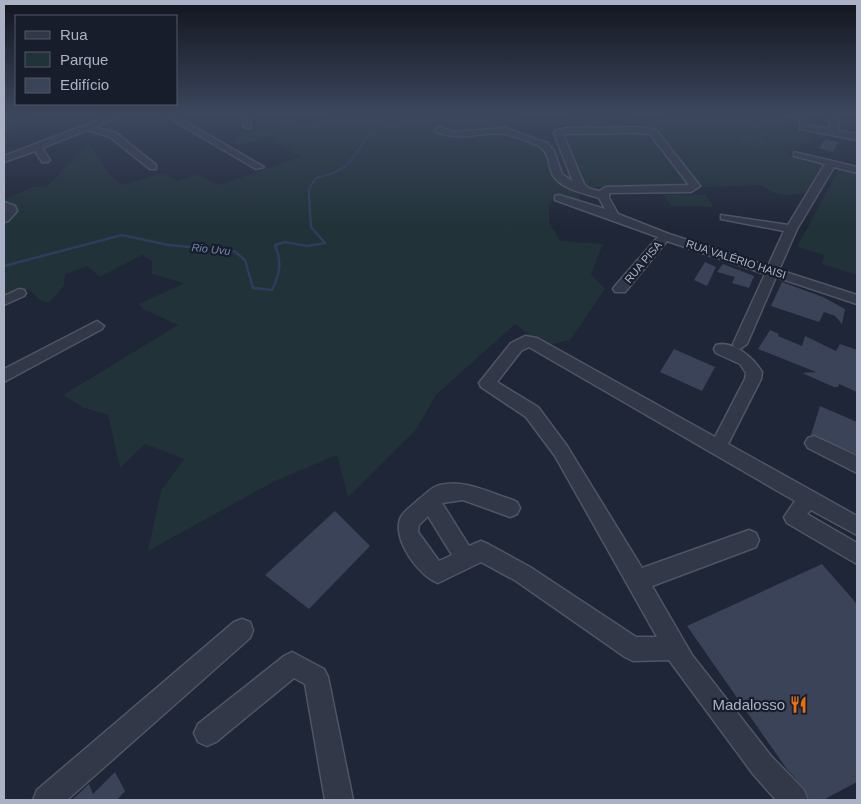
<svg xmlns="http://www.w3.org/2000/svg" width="861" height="804" font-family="Helvetica,sans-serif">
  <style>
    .green { fill: #213238 }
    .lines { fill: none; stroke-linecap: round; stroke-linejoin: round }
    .stream-far1 { stroke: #303c5e; stroke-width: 2 }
    .stream { stroke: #303c5e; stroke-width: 2.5 }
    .building { fill: #3b4358 }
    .minor-casing { stroke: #505566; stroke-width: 3 }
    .path { stroke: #3e4f56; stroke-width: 1; stroke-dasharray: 2 2; stroke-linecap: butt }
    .minor { fill: #323848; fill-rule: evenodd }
    .labels { text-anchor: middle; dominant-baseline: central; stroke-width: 4.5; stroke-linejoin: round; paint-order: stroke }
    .far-water-label { font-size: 11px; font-style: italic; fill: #7484af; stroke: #181d2c }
    .far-street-label { font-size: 11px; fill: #acb2c5; stroke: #181d2c }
    .near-poi-label { font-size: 15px; fill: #acb2c5; stroke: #181d2c; text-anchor: end }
  </style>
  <rect width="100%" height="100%" fill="#1f2637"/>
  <path class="green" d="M4 115H40L4 133Z
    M351 115H534L510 122 522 135 557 142 569 176 580 192 579 202 558 196 549 205V222L560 241 603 244 591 274 605 289 570 340 544 346 515 324 436 395 416 430 348 497 337 455 275 481 148 551 161 491 184 459 145 444 120 468 108 415 84 408 63 395 178 325 145 310 139 304 184 283 152 274V261L142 255 100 277 87 266 65 275 64 286 49 303 40 300 29 289 4 300V200L32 187 47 186 89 144 106 169 121 185 163 173 177 181 197 174 219 185 300 157 267 136 241 146 229 142 249 132 281 127 279 121 292 119 302 123Z
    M565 115H654L584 128Z
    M689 115H778L786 123 782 126 809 132 813 140 790 152V155L828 164 815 191C794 194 780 201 762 185L703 187 659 133 644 121 690 117Z
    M651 133 692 187H585L563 135Z
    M840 167 857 172V275L822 264 824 255 797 247Z
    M664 195H706L713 207 671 206Z"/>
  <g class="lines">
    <path class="stream-far1" d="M4 124 17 115
      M309 197V189L316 178C354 169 349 160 370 133L426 115"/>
    <path class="stream" d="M4 266 122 235 168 245 234 251 245 260 253 288 272 290C280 274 282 262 275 245L285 242 307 246 325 243 311 227 309 195"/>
  </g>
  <path class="building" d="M826 139 838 142 833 152 819 148Z
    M705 262 716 267 707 286 694 280Z
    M723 264 754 276 749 288 732 283 735 277 717 272Z
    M782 282 823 297 845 309 842 324 835 316 824 312 819 322 771 306Z
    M770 330 779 334 778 336 802 346 805 336 836 351 840 344 857 350V392L839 384 838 387H834L802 373 816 372 758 349Z
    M674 349 715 367 702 391 660 372Z
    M820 406 857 422V454L811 435Z
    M335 511 370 546 309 609 265 575Z
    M822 564 857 604V782L823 800H810L805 789 786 768 687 626Z
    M115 772 125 791 117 800H72L89 784 93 794Z"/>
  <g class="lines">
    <defs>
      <path id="minor" d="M112 115H124L95 127 116 133 156 165V169H150L110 137 87 130 42 148 50 160 48 162H42L35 151 4 162V156Z
        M164 115H174L264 167 256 169Z
        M241 115H249L251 128H245Z
        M783 115H807V125L829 129 831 115H839L838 131 857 134V140L800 129V119Z
        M439 127 454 132 505 128 547 143 554 151 562 174 573 182 554 133 555 131 566 128 639 127 656 130 700 186 691 192 609 193V198L618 214 669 234 768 266 784 231 721 219V215L788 225 825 164 794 156V152L857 167V173L834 167 797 229 779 270 857 295V304L776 277 747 344 740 349 735 348 733 344 765 274 667 241 625 292H615L613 289 615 286 658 237 555 200V196L559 195 605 209 599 198C584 193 564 190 554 177 548 168 550 153 540 147 531 142 514 135 504 134 478 131 465 142 436 132V128ZM639 133 650 134 689 185 606 187 599 191 588 188 584 184 563 134Z
        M4 202 15 206 17 211 8 221 4 222V213L6 210 4 209Z
        M19 289 24 290 26 293 24 296 4 305V296Z
        M97 321 104 326 102 329 4 382V369Z
        M525 336 537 338 715 437 745 379 746 373 740 364 716 353 714 349 716 345C733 340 754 358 762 372L761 379 728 444 857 516V535L811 510 807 514 857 543V564L787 523 784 517 795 501 529 347 521 351 497 382 538 407 567 446 642 568 749 530 756 533 759 540 756 547 652 586 692 655 771 756 804 790 808 800H776L753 774 669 660 633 661 625 657 516 581 481 562 438 583C419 576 393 541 400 519 403 511 412 506 418 500 425 495 431 487 440 485 464 479 488 492 510 499L517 502 520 508 517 514 510 517 463 500 442 503 469 546 481 541 488 544 530 567 636 637H657L555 456 526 417 481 387 479 383 511 343ZM428 516 452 555 439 561 418 532 419 525Z
        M814 436 857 456V473L808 448 805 443 808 438Z
        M242 619 250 622 253 630 250 638 67 800H33L37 790 234 622Z
        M292 652 324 669 328 677 353 800H325L305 684 294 678 216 742 207 746 198 742 194 733 198 724 284 656Z"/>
    </defs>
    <use href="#minor" class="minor-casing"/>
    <path class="path" d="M737 115 753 118
      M752 115 763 140
      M745 137 757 138 765 144 753 146 742 139Z"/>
    <use href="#minor" class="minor"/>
  </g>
  <linearGradient id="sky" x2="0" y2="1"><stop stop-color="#11151e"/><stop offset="0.5" stop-color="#3c475e"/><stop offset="1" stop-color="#3c475e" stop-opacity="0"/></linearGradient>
  <rect width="861" height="228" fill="url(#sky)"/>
  <defs>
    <symbol id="restaurant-bare" viewBox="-9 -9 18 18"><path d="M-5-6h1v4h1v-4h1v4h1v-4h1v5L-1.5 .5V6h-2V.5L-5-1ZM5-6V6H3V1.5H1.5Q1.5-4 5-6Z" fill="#e8710a" stroke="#181d2c" stroke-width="2.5" paint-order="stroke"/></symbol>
  </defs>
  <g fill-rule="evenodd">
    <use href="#restaurant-bare" x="786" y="692" width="25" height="25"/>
  </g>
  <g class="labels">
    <g class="far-water-label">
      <text transform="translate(211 249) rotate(6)">Rio Uvu</text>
    </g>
    <g class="far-street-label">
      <text transform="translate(736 259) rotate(18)">RUA VALÉRIO HAISI</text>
      <text transform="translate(643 262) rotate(-50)">RUA PISA</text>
    </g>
    <g class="near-poi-label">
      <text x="785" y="704">Madalosso</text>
    </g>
  </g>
  <rect width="861" height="804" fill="none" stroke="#acb2c5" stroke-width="10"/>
  <rect x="15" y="15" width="162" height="90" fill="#181d2c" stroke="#535969"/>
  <rect x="25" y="31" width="25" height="8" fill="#323848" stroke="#535969"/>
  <text x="60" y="40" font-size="15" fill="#acb2c5">Rua</text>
  <rect x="25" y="52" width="25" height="15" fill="#213238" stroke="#535969"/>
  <text x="60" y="65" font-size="15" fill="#acb2c5">Parque</text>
  <rect x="25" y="78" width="25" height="15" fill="#3b4358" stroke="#535969"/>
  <text x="60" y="90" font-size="15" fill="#acb2c5">Edifício</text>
</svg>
